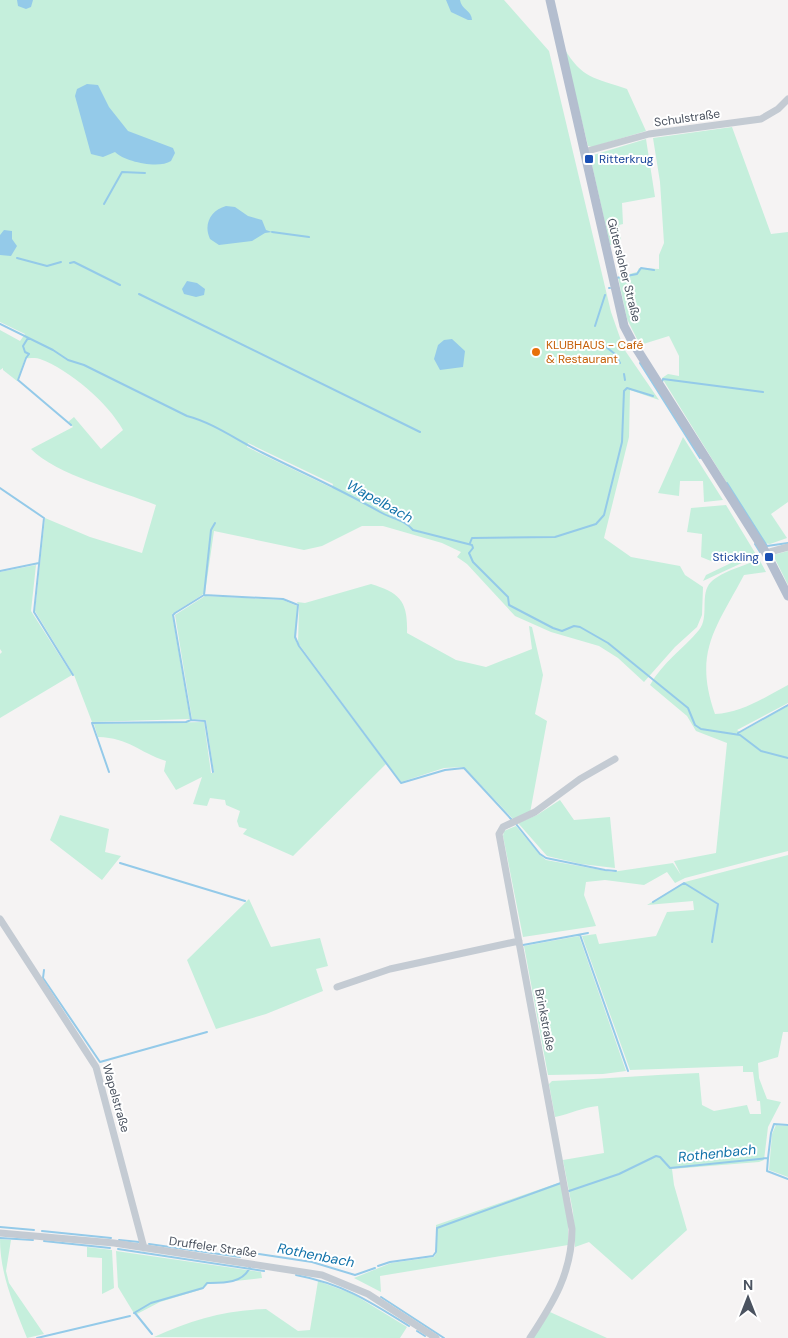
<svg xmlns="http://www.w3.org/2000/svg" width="788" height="1338" font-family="'DM Sans',sans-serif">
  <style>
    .green { fill: #c5efdc; fill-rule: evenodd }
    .water { fill: #94cae9 }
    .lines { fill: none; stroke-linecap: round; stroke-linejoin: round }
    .stream { stroke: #94cae9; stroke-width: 2 }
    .minor { stroke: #c4cbd3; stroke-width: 7 }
    .major { stroke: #b4becf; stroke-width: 9 }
    .transit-dot { fill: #1a4fb4; stroke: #fff; stroke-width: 2 }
    .food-dot { fill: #e8710a; stroke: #fff; stroke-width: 2 }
    .labels { text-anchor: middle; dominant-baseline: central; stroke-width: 4; stroke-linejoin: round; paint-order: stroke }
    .street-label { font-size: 12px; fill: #4b5360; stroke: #fff }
    .transit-label { font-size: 12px; fill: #164399; stroke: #fff; text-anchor: start }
    .food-label { font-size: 12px; fill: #c56008; stroke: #fff; text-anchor: start }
    .water-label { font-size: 14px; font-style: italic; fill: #1373aa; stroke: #fff }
  </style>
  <rect width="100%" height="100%" fill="#f5f3f3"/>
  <path class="green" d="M0 0H504L549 51 611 312 624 349 659 400 630 390 629 437 604 538 631 557 680 566 685 575 703 587 702 615 697 627 675 647 644 682 618 658 599 646 551 632 515 616 467 564 457 557 461 552 442 543 383 526H362L322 546 304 550 214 531 205 593 172 614 190 719 92 722 74 675 35 611 45 518 90 537 142 553 156 505C121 491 56 475 31 449L73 427 68 422 74 417 101 449 123 430C108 403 70 370 40 359 35 357 30 359 25 358L17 381 3 370V368L0 370V330L20 341 25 334 0 322ZM248 443 333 484 332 488 247 447Z
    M564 48C582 79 595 78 627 89L646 131 592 147 588 146Z
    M732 127 771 234 788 232V502L771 514 787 538 770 544 764 543 662 378 668 374 679 376V356L669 336 640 345 627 319 618 277 637 272 639 268 659 269V255L664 243 660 182 653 138Z
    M646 139 655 197 622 203 623 224 619 225 621 243 610 245 590 156Z
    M683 437 723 500 704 502 703 481H680L679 496 658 493Z
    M726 505 757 556 703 581 706 575 731 563 727 554 711 561 701 557 702 534 687 532 691 508Z
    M788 551V585L773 555Z
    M759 559 766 572 744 575C716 628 693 652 715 714 742 713 765 697 788 685V703L737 730 740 732 745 730 788 706V851L685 878 675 883 667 872 644 885 605 880 586 882 584 895 596 926 523 937 503 836 504 831 516 826 540 855 546 860 612 872 673 863 681 875 674 861 716 853 727 743 696 731 687 716 650 685C663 662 683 649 699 630 710 617 699 594 711 582 722 571 745 566 759 559Z
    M36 565 31 611 72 675 0 718V654L2 652 0 649V572Z
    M371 584C400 593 408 601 407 633L456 660 486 667 532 649 529 626 532 627 543 675 535 714 547 721 530 813 514 820 464 767 444 768 401 782 298 643 299 606 297 602 305 603Z
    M205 596 283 600 297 606 296 642 386 764 293 856 243 834 247 829 239 827 237 821 240 811 226 805 225 800 210 798 207 806 193 804 202 777 176 790 164 771 166 761C138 752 130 738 98 737L94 724 204 722 211 773H214L206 720 192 719 175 615Z
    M560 800 574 820 610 817 615 868 581 864 547 856 518 823 537 815Z
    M60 815 109 829 105 852 121 856 102 880 50 840Z
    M788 855V1032H783L778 1057 758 1063 759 1078 767 1099 781 1102 768 1127 764 1160 759 1162 672 1169 674 1185 687 1230 632 1280 589 1242 575 1247 573 1212 563 1160 604 1153 598 1106C583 1107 570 1114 555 1117L549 1084 552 1081C602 1079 650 1075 699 1073L702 1105 714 1111 747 1105 750 1114H761L760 1101H757L753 1072H743V1066L630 1070 582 936 596 934 599 944 656 936 667 912 694 910 693 901 647 905 685 882Z
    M249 899 271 947 320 938 328 966 316 969 323 991 266 1014 216 1029 187 960Z
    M579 936 626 1071 603 1074 548 1075 524 946Z
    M776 1125 788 1126V1177L769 1170 772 1134Z
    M561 1182 568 1222V1245L380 1276 381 1292 354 1278 391 1263 434 1257 437 1252 436 1225Z
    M0 1239 11 1240 6 1271 9 1283 44 1334 27 1338C14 1305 0 1275 0 1239Z
    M87 1247 112 1250 114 1288 102 1294V1258L87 1257Z
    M116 1251 261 1272 262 1278 208 1284 203 1289 160 1302 135 1315 118 1287Z
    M318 1281 353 1294 407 1327 400 1338 154 1337C191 1320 226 1310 266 1309L298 1331 310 1330Z
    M550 1312 607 1338H533Z"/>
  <path class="water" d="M17 0H33L31 7 26 9 18 6Z
    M446 0H460C461 9 472 11 472 20H468L451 12Z
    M87 84 98 85 109 107 128 131 173 148 175 153 171 161C159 169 125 162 115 152L103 157 91 154 75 96 77 89Z
    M226 206 235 207 248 216 262 220 266 230 272 232 265 233 252 241 219 245 210 239C203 224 211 210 226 206Z
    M4 230 12 231V239L17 246 11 256 0 255V235Z
    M187 281 197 283 205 289 204 295 196 297 184 294 182 289Z
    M452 339 465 351 463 367 440 370 434 359 438 345 444 340Z"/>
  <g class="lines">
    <path class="stream" d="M104 204 122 172 145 173
      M272 232 309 237
      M17 258 47 266 61 262
      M70 263 74 262 120 285
      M616 278 637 274 641 268 654 270
      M609 288H610
      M139 294 420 432
      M0 324 53 350 68 360 84 365 187 416C214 423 238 441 263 453 303 473 342 490 380 512 392 519 404 519 413 530L472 545 473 548 469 553 473 562 508 597 509 605 553 628 562 631 574 626 580 627 608 643 688 708 695 725 701 729 740 735 761 751 788 758
      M595 326 605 295
      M28 338 23 346 25 352 29 354 26 358 18 380 71 425
      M601 343 615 354 620 363
      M640 363 700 458
      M624 374 625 380
      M662 382 663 379 763 392
      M727 483 767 546 788 543
      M0 488 44 518 34 612 73 675
      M470 543 472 538 555 537 596 524 604 515 622 442 624 391 627 388 653 396
      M755 544 760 552
      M0 571 39 563
      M204 595 211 530 215 523
      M191 720 205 721 213 772
      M738 733 788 705
      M109 772 92 723 186 722 191 720 173 615 175 613 204 595 283 599 298 605 295 637 299 646 401 783 445 770 464 768 512 820
      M516 824 540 854 546 858 605 870 616 871
      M120 863 245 901
      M653 902 684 883 718 904 712 942
      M580 935 628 1071
      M523 945 588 933
      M44 970 43 978 100 1062 207 1032
      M768 1158 767 1171 788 1179
      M569 1191 619 1174 656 1156 660 1157 670 1168 768 1158 771 1133 774 1124 788 1125
      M0 1227 34 1230
      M42 1231 111 1238
      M0 1238 33 1240
      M119 1240 139 1242
      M44 1241 110 1248
      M149 1244 240 1257
      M118 1249 264 1271
      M252 1256 253 1254H259L312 1262 355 1275 375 1268
      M378 1266 390 1262 433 1256 436 1252 437 1228 561 1183
      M296 1275C343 1284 369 1301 409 1326
      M381 1297 444 1338
      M134 1313 151 1303 203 1288 207 1283C222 1283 243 1284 250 1267
      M135 1313 152 1334
      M417 1331 425 1336
      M37 1338 130 1316"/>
    <path class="minor" d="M584 152 649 134 761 119 778 109 788 99
      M766 553 788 547
      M0 919 96 1067 144 1248
      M337 987 390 969 519 941
      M0 1233 114 1243 322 1275 368 1294 436 1338
      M530 1338C553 1303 572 1273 572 1229L499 834 503 827 535 812 580 779 615 759"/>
    <path class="major" d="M550 0 624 326 633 343 766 553 788 596"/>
  </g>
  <g class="transit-dot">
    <rect x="584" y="154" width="10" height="10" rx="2.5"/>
    <rect x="764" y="552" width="10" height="10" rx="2.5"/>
  </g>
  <circle class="food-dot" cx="536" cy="352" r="5"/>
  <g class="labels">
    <g class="street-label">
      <text transform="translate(687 118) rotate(-8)">Schulstraße</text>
      <text transform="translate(624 270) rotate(76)">Gütersloher Straße</text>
      <text transform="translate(545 1020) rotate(79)">Brinkstraße</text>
      <text transform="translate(116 1098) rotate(74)">Wapelstraße</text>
      <text transform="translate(213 1247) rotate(8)">Druffeler Straße</text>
    </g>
    <g class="transit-label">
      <text x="599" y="159">Ritterkrug</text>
      <text x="759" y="557" text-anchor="end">Stickling</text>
    </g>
    <g class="food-label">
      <text x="546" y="345">KLUBHAUS - Café<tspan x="546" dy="14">&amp; Restaurant</tspan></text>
    </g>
    <g class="water-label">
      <text transform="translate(380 501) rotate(29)">Wapelbach</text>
      <text transform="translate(717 1153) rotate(-6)">Rothenbach</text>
      <text transform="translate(316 1255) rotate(11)">Rothenbach</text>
    </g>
  </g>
  <g transform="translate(748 1298)" stroke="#ffffff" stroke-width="4" paint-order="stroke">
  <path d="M0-4L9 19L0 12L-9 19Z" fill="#4b5360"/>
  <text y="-8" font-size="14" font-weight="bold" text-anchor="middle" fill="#4b5360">N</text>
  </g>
</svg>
